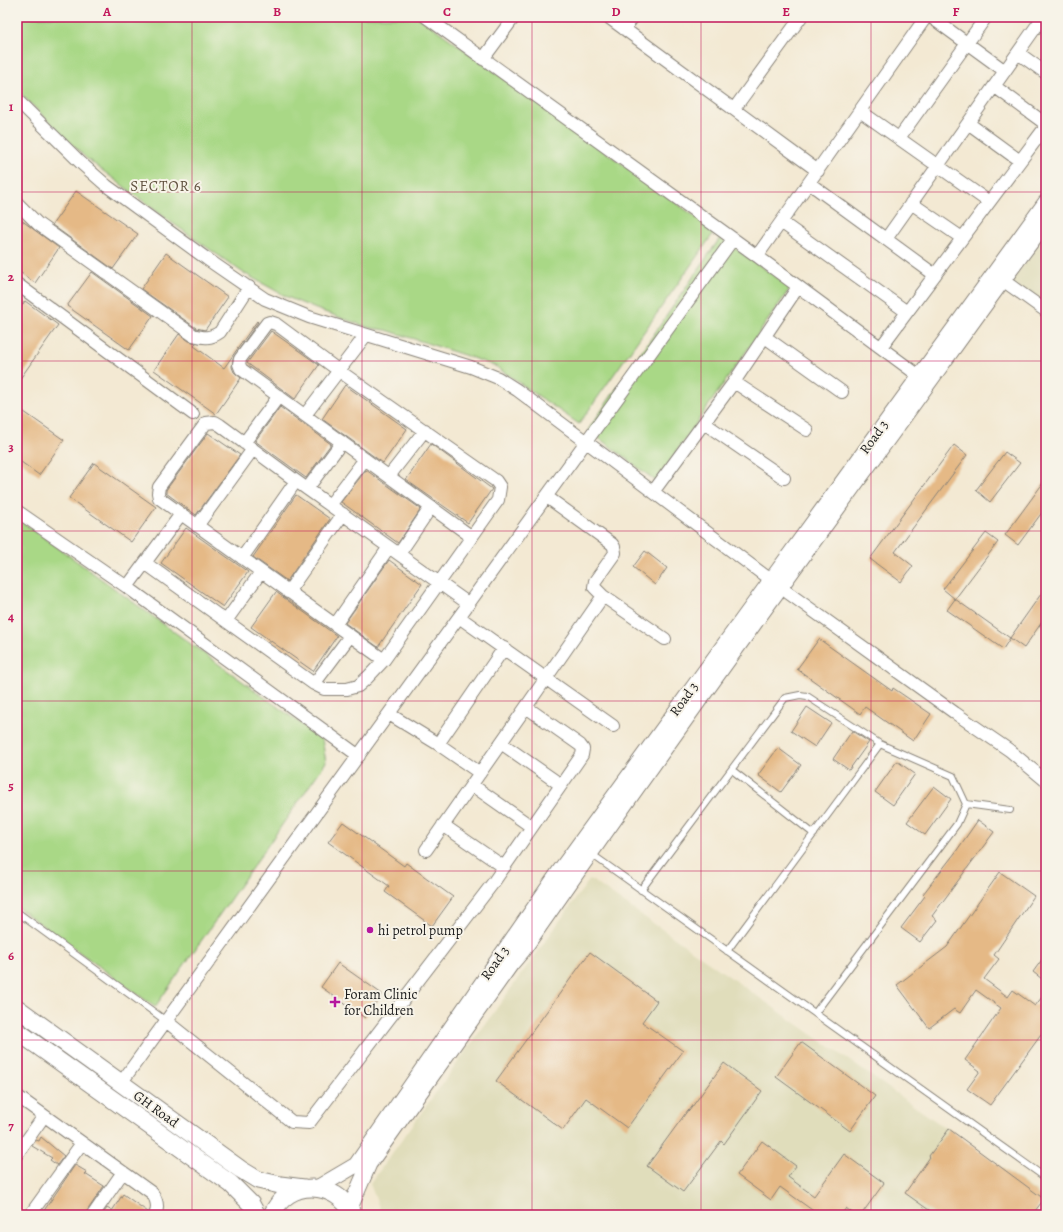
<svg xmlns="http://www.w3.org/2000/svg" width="1063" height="1232" font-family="Alegreya,serif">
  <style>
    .built { fill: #e0ddbb }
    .green { fill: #a9d886; stroke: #627a51 }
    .building { fill: #e5b986 }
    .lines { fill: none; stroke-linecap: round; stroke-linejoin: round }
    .service-casing { stroke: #888278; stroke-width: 8 }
    .minor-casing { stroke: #888278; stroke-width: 14 }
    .tertiary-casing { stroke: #888278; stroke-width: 17 }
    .secondary-casing { stroke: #888278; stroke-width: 19 }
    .service { stroke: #fff; stroke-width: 6 }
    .minor { stroke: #fff; stroke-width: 12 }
    .tertiary { stroke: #fff; stroke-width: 15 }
    .secondary { stroke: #fff; stroke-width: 17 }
    .grid { fill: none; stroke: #c2185b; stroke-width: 1; stroke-opacity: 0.55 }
    .poi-dot { fill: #b5179e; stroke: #f7f3e8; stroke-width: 1.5 }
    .labels { text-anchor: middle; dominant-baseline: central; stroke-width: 4; stroke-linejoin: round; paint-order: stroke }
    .street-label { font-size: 14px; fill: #1c1c1c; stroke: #f7f3e8 }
    .poi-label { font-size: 14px; fill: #1c1c1c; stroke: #f7f3e8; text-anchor: start }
    .neighbourhood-label { font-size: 15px; letter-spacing: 1px; fill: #625341; stroke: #f7f3e8 }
    .neatline { fill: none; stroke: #c2185b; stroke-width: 1.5 }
    .grid-label { font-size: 13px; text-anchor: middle; font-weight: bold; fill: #c2185b }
  </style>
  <rect width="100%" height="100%" fill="#f7f3e8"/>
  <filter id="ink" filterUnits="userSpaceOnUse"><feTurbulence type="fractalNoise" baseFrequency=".025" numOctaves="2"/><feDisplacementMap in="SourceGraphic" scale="8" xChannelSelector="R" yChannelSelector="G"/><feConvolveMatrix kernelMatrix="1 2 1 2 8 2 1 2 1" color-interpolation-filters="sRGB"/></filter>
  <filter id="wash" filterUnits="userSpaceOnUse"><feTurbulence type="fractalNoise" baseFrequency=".012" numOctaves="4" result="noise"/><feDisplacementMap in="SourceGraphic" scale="16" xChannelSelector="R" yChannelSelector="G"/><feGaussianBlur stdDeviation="0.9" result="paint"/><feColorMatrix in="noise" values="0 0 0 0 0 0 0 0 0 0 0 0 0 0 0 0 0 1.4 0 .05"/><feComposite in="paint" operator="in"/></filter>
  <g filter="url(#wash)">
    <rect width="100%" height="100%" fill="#f3e9d3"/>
    <path class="built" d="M1046 237V306L1011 282Z
      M590 879 1044 1197 1032 1215H382L370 1184Z"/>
    <path class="green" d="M17 17H419L715 231 579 424 495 366 464 355 386 330 370 328 316 309 287 297 242 272 171 222 86 158 17 90Z
      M720 238 791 287 656 481 588 430Z
      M17 518 322 739 326 762 155 1007 17 907Z"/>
    <g id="blocks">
      <path class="building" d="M76 191 138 234 113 269 52 225Z
        M17 217 59 248 35 283 17 270Z
        M166 253 228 297 205 330 196 328 141 289Z
        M92 272 153 316 129 350 67 306Z
        M25 301 58 325 17 383V312Z
        M257 321 258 322 233 358 232 367 234 372 241 378 216 414 154 370 179 334 189 341 196 343 194 346 224 368Z
        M271 331 319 365 295 399 247 363Z
        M345 385 407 429 383 463 322 419Z
        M17 407 64 440 39 475 17 459Z
        M280 407 331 444 306 478 255 441Z
        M208 433 240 455 196 515 166 493V490Z
        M431 444 492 489 468 523 406 480Z
        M954 445 967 455 895 552 913 566 901 582 870 559Z
        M1005 452 1020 463 990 502 976 490Z
        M94 463 156 507 131 542 69 498Z
        M366 470 421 509 398 543 341 502Z
        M1046 479V507L1018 545 1005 535Z
        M296 495 330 519 287 581 253 557Z
        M186 528 248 572 223 607 161 563Z
        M986 533 998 542 955 599 943 589Z
        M645 551 667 568 655 585 633 567Z
        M389 560 422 584 378 647 345 623Z
        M1046 587V616L1024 648 1010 638Z
        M276 592 337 636 313 671 251 627Z
        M955 599 1010 638 1003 649 947 610Z
        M819 639 892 691 893 688 931 714 913 741 865 707 860 714 797 669Z
        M807 707 831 723 815 747 791 731Z
        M852 731 869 742 849 770 833 759Z
        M778 748 801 765 781 792 758 775Z
        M897 761 915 774 893 805 875 792Z
        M934 786 951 799 925 835 907 822Z
        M978 820 994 832 932 916 937 920 920 942 901 928 925 896 923 894 955 853Z
        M343 822 404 866 406 863 453 897 432 926 385 892 389 886 328 842Z
        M1000 872 1034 896 994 955 999 959 984 979 1008 997 1013 990 1035 1006 1046 992V1028L990 1105 967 1089 980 1071 965 1060 1001 1008 976 990 960 1013 954 1009 929 1028 897 985 947 947Z
        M590 952 657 1001 642 1022 683 1051 627 1128 586 1098 563 1130 496 1081Z
        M1046 954V982L1033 972Z
        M338 963 382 994 365 1018 321 987Z
        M801 1042 875 1096 850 1131 776 1077Z
        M724 1063 762 1091 724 1144 721 1141 683 1192 647 1166 688 1110 689 1111Z
        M949 1129 1044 1199 1032 1215H936L905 1193 930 1157 929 1156Z
        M41 1137 64 1156 57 1165 50 1160 52 1158 32 1146 36 1140 39 1141Z
        M762 1141 796 1166 788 1177 814 1196 844 1154 884 1183 861 1215H855L846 1208 841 1215H819L780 1187 771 1200 737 1175Z
        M75 1165 87 1172 85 1174 104 1186 87 1211 86 1215H41Z
        M123 1194 148 1212V1215H102L107 1208 112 1211Z"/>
    </g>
  </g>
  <g filter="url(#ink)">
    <use href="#blocks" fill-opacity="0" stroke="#888278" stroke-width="1"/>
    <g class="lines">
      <defs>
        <path id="service" d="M732 770 814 834
          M966 804 1010 810
          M590 853 1046 1178
          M641 890 785 698 800 695 807 696 880 744 953 776 966 804 957 824 815 1013
          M17 912 166 1021
          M727 951 880 744"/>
        <path id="minor" d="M426 17 757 256 926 381
          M608 17 818 171
          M931 17 1005 71
          M624 29 633 17
          M1018 53 1046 73
          M483 59 514 17
          M17 100 82 164 107 186 207 259 265 299 309 317 471 367 498 378 517 390 780 587 955 713 1009 750 1046 781
          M734 109 801 17
          M860 111 989 202
          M968 123 1020 161
          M899 138 986 17
          M809 183 935 275
          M17 203 38 224 193 335C204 338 210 339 220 332L249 287
          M911 203 962 238
          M781 222 907 312
          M886 239 1043 17
          M757 256 926 17
          M997 276 1046 311
          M17 284 193 414
          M765 337 842 392
          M881 347 1044 129V125L1043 122 994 86
          M734 382 807 430
          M305 415 366 335
          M704 423 784 478
          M244 443 279 396
          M389 476 425 430
          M307 489 342 442
          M653 492 734 382 798 287
          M330 505 365 459
          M17 511 127 587 359 756
          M197 526 253 449
          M399 554 431 507
          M242 558 296 481
          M145 563 314 684 324 689H347L358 686 368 677 384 660 498 500 500 487 496 481 338 370 276 324 270 322 267 323 240 359 239 364 241 369 472 537
          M127 587 181 514
          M288 592 343 514
          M603 596 665 639
          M459 617 613 726
          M226 621 261 572
          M335 625 389 547
          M384 660 159 498 158 493 159 487 206 423 215 422 220 425 296 481 469 604
          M314 684 350 636
          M526 707 603 596 594 587 595 581 615 553 614 547 612 544 547 497
          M389 714 438 744 480 773
          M501 743 561 785
          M438 744 504 648
          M472 785 532 827
          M443 825 504 867
          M166 1021 292 1122 309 1123 493 883 582 755 583 749 580 745 526 707 426 850
          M121 1083 733 239
          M17 1096 152 1193C157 1200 159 1207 155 1215
          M17 1154 44 1116
          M30 1215 82 1143
          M93 1215 123 1172"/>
        <path id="tertiary" d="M317 1188 356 1165 559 872 1046 202
          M350 1208 369 1164 511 964 523 950C639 782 759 616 879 451 935 375 989 297 1046 222"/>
        <path id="secondary" d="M17 1008 240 1169 258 1180 280 1185 304 1188
          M17 1031 231 1184 251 1204 257 1215
          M272 1215C287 1178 337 1180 353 1215"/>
      </defs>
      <use href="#service" class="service-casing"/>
      <use href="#minor" class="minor-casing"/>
      <use href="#tertiary" class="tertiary-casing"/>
      <use href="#secondary" class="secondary-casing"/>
      <use href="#service" class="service"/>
      <use href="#minor" class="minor"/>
      <use href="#tertiary" class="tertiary"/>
      <use href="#secondary" class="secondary"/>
    </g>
  </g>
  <path class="grid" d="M192 17V1215M362 17V1215M532 17V1215M701 17V1215M871 17V1215M17 192H1046M17 361H1046M17 531H1046M17 701H1046M17 871H1046M17 1040H1046"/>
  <g class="poi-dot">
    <circle cx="370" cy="930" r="4"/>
    <path d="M333 996h4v4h4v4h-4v4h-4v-4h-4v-4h4z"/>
  </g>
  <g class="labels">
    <g class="street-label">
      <text transform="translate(874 437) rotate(-54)">Road 3</text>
      <text transform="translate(684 699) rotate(-54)">Road 3</text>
      <text transform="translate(495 963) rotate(-55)">Road 3</text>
      <text transform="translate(156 1109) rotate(36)">GH Road</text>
    </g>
    <g class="poi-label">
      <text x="378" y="930">hi petrol pump</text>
      <text x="344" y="994">Foram Clinic<tspan x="344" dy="16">for Children</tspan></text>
    </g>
    <g class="neighbourhood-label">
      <text x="166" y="186">SECTOR 6</text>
    </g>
  </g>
  <rect width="1063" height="1232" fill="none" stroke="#f7f3e8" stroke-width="44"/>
  <rect x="22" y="22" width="1019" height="1188" class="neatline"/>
  <g class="grid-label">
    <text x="107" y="16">A</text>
    <text x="277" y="16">B</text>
    <text x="447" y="16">C</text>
    <text x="616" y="16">D</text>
    <text x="786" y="16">E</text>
    <text x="956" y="16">F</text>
    <text x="11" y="111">1</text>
    <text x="11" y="281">2</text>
    <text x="11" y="451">3</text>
    <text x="11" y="621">4</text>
    <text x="11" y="790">5</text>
    <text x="11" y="960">6</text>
    <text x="11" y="1130">7</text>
  </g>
</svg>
